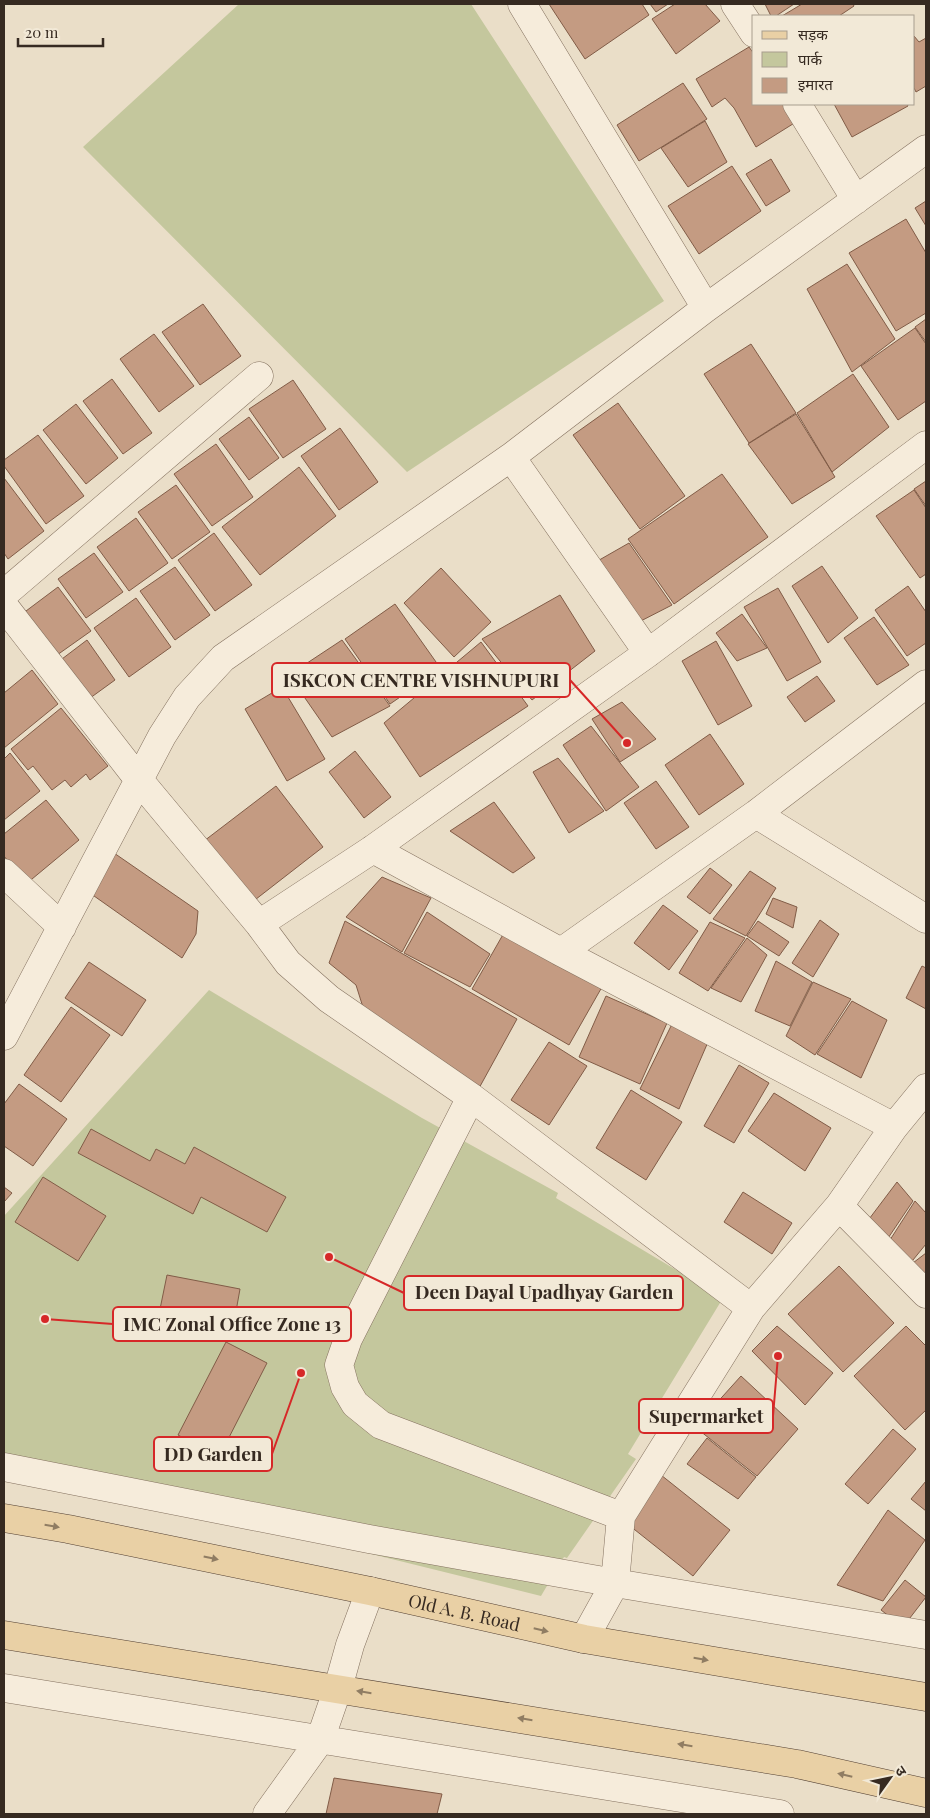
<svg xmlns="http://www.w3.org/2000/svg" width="930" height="1818" font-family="'Playfair Display','Noto Sans Devanagari',serif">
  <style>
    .green { fill: #c4c79d }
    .building { fill: #c49b82; stroke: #815c47 }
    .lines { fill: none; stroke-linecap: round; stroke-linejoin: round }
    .minor-casing { stroke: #84715f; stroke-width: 29 }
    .major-casing { stroke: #534033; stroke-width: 29 }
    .minor { stroke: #f6ecdb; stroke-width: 28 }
    .major { stroke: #e9d0a5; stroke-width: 28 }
    .oneway { fill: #907d63 }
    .labels { text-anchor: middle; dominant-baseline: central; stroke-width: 5; stroke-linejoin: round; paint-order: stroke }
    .street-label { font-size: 18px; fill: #362a21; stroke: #f2e9d7 }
    .leader { fill: none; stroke: #d62828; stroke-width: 2 }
    .callout-dot { fill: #d62828; stroke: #f2e9d7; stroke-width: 2 }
    .callout { fill: #f2e9d7; stroke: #d62828; stroke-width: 2 }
    .callout-label { font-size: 19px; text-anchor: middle; font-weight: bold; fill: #362a21 }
  </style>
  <rect width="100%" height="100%" fill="#eadec8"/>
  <path class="green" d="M239 4H471L664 301 407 472 83 147Z
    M209 990 422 1118 558 1193 556 1198 723 1298 628 1454 636 1459 567 1558 564 1557 541 1596 4 1463V1216Z"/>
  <path class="building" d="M549 4H642L649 15 585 59Z
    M650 4H668L656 12Z
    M675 4H705L720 21 676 54 652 19Z
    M765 4H794L776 16H771Z
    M802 4H853L854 6 839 16H782Z
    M914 36 919 42 926 38V86L916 92 914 88Z
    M749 47 754 54V104H785L796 122 756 147 734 108 725 98 712 107 696 79Z
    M683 83 707 119 639 161 617 125Z
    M834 104H907L908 106 852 137Z
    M705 121 727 162 688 187 661 148Z
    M771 159 790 191 766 206 746 174Z
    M732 166 761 211 699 254 668 206Z
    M926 201V226L915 208Z
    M906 219 926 253V313L896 331 849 253Z
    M847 264 895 339 852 372 807 289Z
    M203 304 241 356 200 385 162 332Z
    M926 319V342L915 327Z
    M915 328 926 344V401L898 420 861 366Z
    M154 334 194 386 159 412 120 359Z
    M751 344 796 413 749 443 704 374Z
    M853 374 889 427 832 472 797 413Z
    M112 379 152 433 123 454 83 401Z
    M293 380 326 429 283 458 249 409Z
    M618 403 685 496 640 529 573 435Z
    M76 404 118 458 86 484 43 430Z
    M796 414 835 477 792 504 748 444Z
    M249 417 279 458 249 480 219 439Z
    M340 428 378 482 339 510 301 456Z
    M38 435 84 496 46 524 4 466V460Z
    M216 444 253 497 212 526 174 474Z
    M299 467 336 516 260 575 222 527Z
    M722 474 768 537 674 604 628 539Z
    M4 478 44 531 8 559 4 553Z
    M926 481V506L914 489Z
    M176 485 210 532 172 559 138 512Z
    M914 490 926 508V574L920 578 876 516Z
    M136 518 168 563 129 591 97 547Z
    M214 533 252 585 215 611 178 560Z
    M629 543 672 605 631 626 594 563Z
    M94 553 123 592 86 618 58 579Z
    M822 566 858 618 828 643 792 586Z
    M175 567 210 615 175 640 140 591Z
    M441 568 491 622 454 657 404 603Z
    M908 586 926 612V643L907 656 875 610Z
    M58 587 91 631 50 660 18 617Z
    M778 588 821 662 787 681 744 607Z
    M560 595 595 651 532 700 482 639Z
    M136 598 171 647 129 677 94 628Z
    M395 604 441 669 390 704 345 639Z
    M742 614 767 648 737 661 716 633Z
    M874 617 909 665 877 685 844 638Z
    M87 640 115 680 86 701 58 662Z
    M342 640 390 706 332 737 289 675Z
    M716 641 752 706 718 725 682 661Z
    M481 642 528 706 420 777 384 723Z
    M32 670 58 704 4 748V693Z
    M817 676 835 701 805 722 787 697Z
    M282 687 325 759 287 781 245 709Z
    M622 702 656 739 620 762 592 719Z
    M61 708 108 766 90 780 86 774 71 787 65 780 52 790 33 766 28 770 11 749Z
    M591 726 639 787 606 811 563 745Z
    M710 734 744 784 699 815 665 765Z
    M355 751 391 797 364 818 329 772Z
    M10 753 40 791 4 820V759Z
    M558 758 604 811 569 833 533 772Z
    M656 781 689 827 656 849 624 803Z
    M276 786 323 847 251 903 204 841Z
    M46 800 79 840 26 884 4 856V834Z
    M494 802 535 858 513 873 450 831Z
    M114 853 198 911 196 934 182 958 87 891Z
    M710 868 732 885 710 914 687 897Z
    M750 871 776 888 746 936 713 919Z
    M382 877 431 898 402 952 346 917Z
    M773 898 797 907 793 928 766 914Z
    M663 905 698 931 669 970 634 943Z
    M427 912 490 954 470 987 404 953Z
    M820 920 839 934 813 977 792 963Z
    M345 921 517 1019 478 1090 367 1020 356 985 329 963Z
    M758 921 789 942 779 956 747 936Z
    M710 922 745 938 708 991 679 973Z
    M505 931 602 987 569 1045 472 989Z
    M747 938 767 955 741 1002 711 988Z
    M776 961 812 982 790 1026 755 1011Z
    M89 962 146 1000 122 1036 65 998Z
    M922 966 926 968V1009L906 998Z
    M813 982 851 999 815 1055 786 1036Z
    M606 996 667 1023 640 1084 579 1057Z
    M852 1001 887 1020 861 1078 817 1054Z
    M71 1007 110 1035 61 1102 24 1075Z
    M673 1022 708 1042 679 1109 640 1089Z
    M549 1042 587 1066 549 1125 511 1100Z
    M739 1065 769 1083 734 1143 704 1126Z
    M19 1084 67 1119 33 1166 4 1146V1104Z
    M631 1090 682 1122 646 1180 596 1148Z
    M774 1093 831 1128 805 1171 748 1131Z
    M91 1129 150 1161 156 1149 185 1164 194 1147 286 1197 267 1232 201 1197 193 1214 78 1153Z
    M43 1177 106 1216 78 1261 15 1222Z
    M897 1182 913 1201 876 1256 854 1239Z
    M4 1187 12 1193 4 1202Z
    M743 1192 792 1223 772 1254 724 1222Z
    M915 1201 926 1213V1244L904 1271 879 1257Z
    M926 1253V1293L909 1266Z
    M839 1266 894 1323 843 1372 788 1314Z
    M167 1275 240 1289 233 1328 159 1314Z
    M777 1326 833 1373 805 1405 752 1351Z
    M906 1326 926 1346V1410L905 1430 854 1376Z
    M226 1342 267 1363 219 1457 178 1435Z
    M741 1376 798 1429 757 1476 695 1427Z
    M893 1429 916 1449 868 1504 845 1484Z
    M707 1438 756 1477 738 1499 687 1464Z
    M661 1475 730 1530 693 1576 625 1522Z
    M926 1481V1511L911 1499Z
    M888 1510 925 1540 883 1601 837 1585Z
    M905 1580 926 1597 903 1627 881 1610Z
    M334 1778 442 1794 437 1814H326Z"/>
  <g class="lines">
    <defs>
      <path id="minor" d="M522 4 706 308
        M735 4 754 33
        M797 104 856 200
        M511 457 648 653
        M4 594 259 376
        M4 606 139 780 259 924 288 963 329 999 471 1097 751 1308
        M756 814 926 919
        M373 849 561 952 894 1127
        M4 873 62 927
        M259 924 373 849 648 653 926 445
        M561 952 756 814 926 684
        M4 1036 162 736 187 697 223 658 511 457 706 308 926 149
        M471 1097 348 1339 339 1365 345 1387 355 1404 381 1425 621 1516
        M839 1206 926 1294
        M4 1467 369 1539 615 1583 926 1635
        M584 1639 615 1583 621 1516 751 1308 839 1206 894 1127 926 1088
        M4 1688 780 1814
        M267 1814 320 1740 338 1688 350 1645 370 1591"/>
      <g id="major">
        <path id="s1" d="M4 1518 68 1529 370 1591 584 1639 926 1697"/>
        <path d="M4 1635 797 1764 926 1793"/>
      </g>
    </defs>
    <use href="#minor" class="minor-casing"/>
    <use href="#major" class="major-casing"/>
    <use href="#minor" class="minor"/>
    <use href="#major" class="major"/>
  </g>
  <defs><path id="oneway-solid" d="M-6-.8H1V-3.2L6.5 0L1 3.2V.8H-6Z" transform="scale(1.25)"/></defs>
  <g class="oneway">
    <use href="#oneway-solid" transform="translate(52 1526) rotate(10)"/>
    <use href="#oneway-solid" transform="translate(211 1558) rotate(12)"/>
    <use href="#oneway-solid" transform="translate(541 1630) rotate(13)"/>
    <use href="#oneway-solid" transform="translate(701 1659) rotate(10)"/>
    <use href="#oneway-solid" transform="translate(364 1692) rotate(-171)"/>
    <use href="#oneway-solid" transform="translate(525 1719) rotate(-171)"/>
    <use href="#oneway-solid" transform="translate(685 1745) rotate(-171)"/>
    <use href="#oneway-solid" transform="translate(845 1775) rotate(-167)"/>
  </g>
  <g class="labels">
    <g class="street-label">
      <text stroke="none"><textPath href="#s1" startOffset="470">Old A. B. Road</textPath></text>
    </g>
  </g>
  <path class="leader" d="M627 743L570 680M329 1257L404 1293M45 1319L113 1324M778 1356L773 1416M301 1373L272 1454"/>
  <g class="callout-dot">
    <circle cx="627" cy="743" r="5"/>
    <circle cx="329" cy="1257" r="5"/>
    <circle cx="45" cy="1319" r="5"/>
    <circle cx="778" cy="1356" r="5"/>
    <circle cx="301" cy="1373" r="5"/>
  </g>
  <g class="callout">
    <rect x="272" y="663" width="298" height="34" rx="5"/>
    <rect x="404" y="1276" width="279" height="34" rx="5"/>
    <rect x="113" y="1307" width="238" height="34" rx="5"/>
    <rect x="639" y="1399" width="134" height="34" rx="5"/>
    <rect x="154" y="1437" width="118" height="34" rx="5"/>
  </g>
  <g class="callout-label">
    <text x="421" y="687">ISKCON CENTRE VISHNUPURI</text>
    <text x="544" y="1299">Deen Dayal Upadhyay Garden</text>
    <text x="232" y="1331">IMC Zonal Office Zone 13</text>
    <text x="706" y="1423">Supermarket</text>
    <text x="213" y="1461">DD Garden</text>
  </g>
  <rect width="930" height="1818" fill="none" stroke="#362a21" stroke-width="10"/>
  <rect x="752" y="15" width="162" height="90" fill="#f2e9d7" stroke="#a79d8e"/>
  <rect x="762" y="31" width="25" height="8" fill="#e9d0a5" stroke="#a79d8e"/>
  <text x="798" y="40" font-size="15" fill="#362a21">सड़क</text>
  <rect x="762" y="52" width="25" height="15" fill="#c4c79d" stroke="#a79d8e"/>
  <text x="798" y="65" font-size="15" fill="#362a21">पार्क</text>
  <rect x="762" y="78" width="25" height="15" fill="#c49b82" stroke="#a79d8e"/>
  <text x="798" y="90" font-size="15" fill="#362a21">इमारत</text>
  <g transform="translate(890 1778) rotate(57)" stroke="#f2e9d7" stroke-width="4" paint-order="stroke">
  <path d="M0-4L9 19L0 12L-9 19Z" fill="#362a21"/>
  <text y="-8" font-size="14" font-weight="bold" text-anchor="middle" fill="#362a21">उ</text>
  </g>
  <path d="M18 38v8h85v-8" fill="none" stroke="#362a21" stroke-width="2.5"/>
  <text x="25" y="38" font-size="15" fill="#362a21" stroke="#f2e9d7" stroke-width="4" paint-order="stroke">20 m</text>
</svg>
